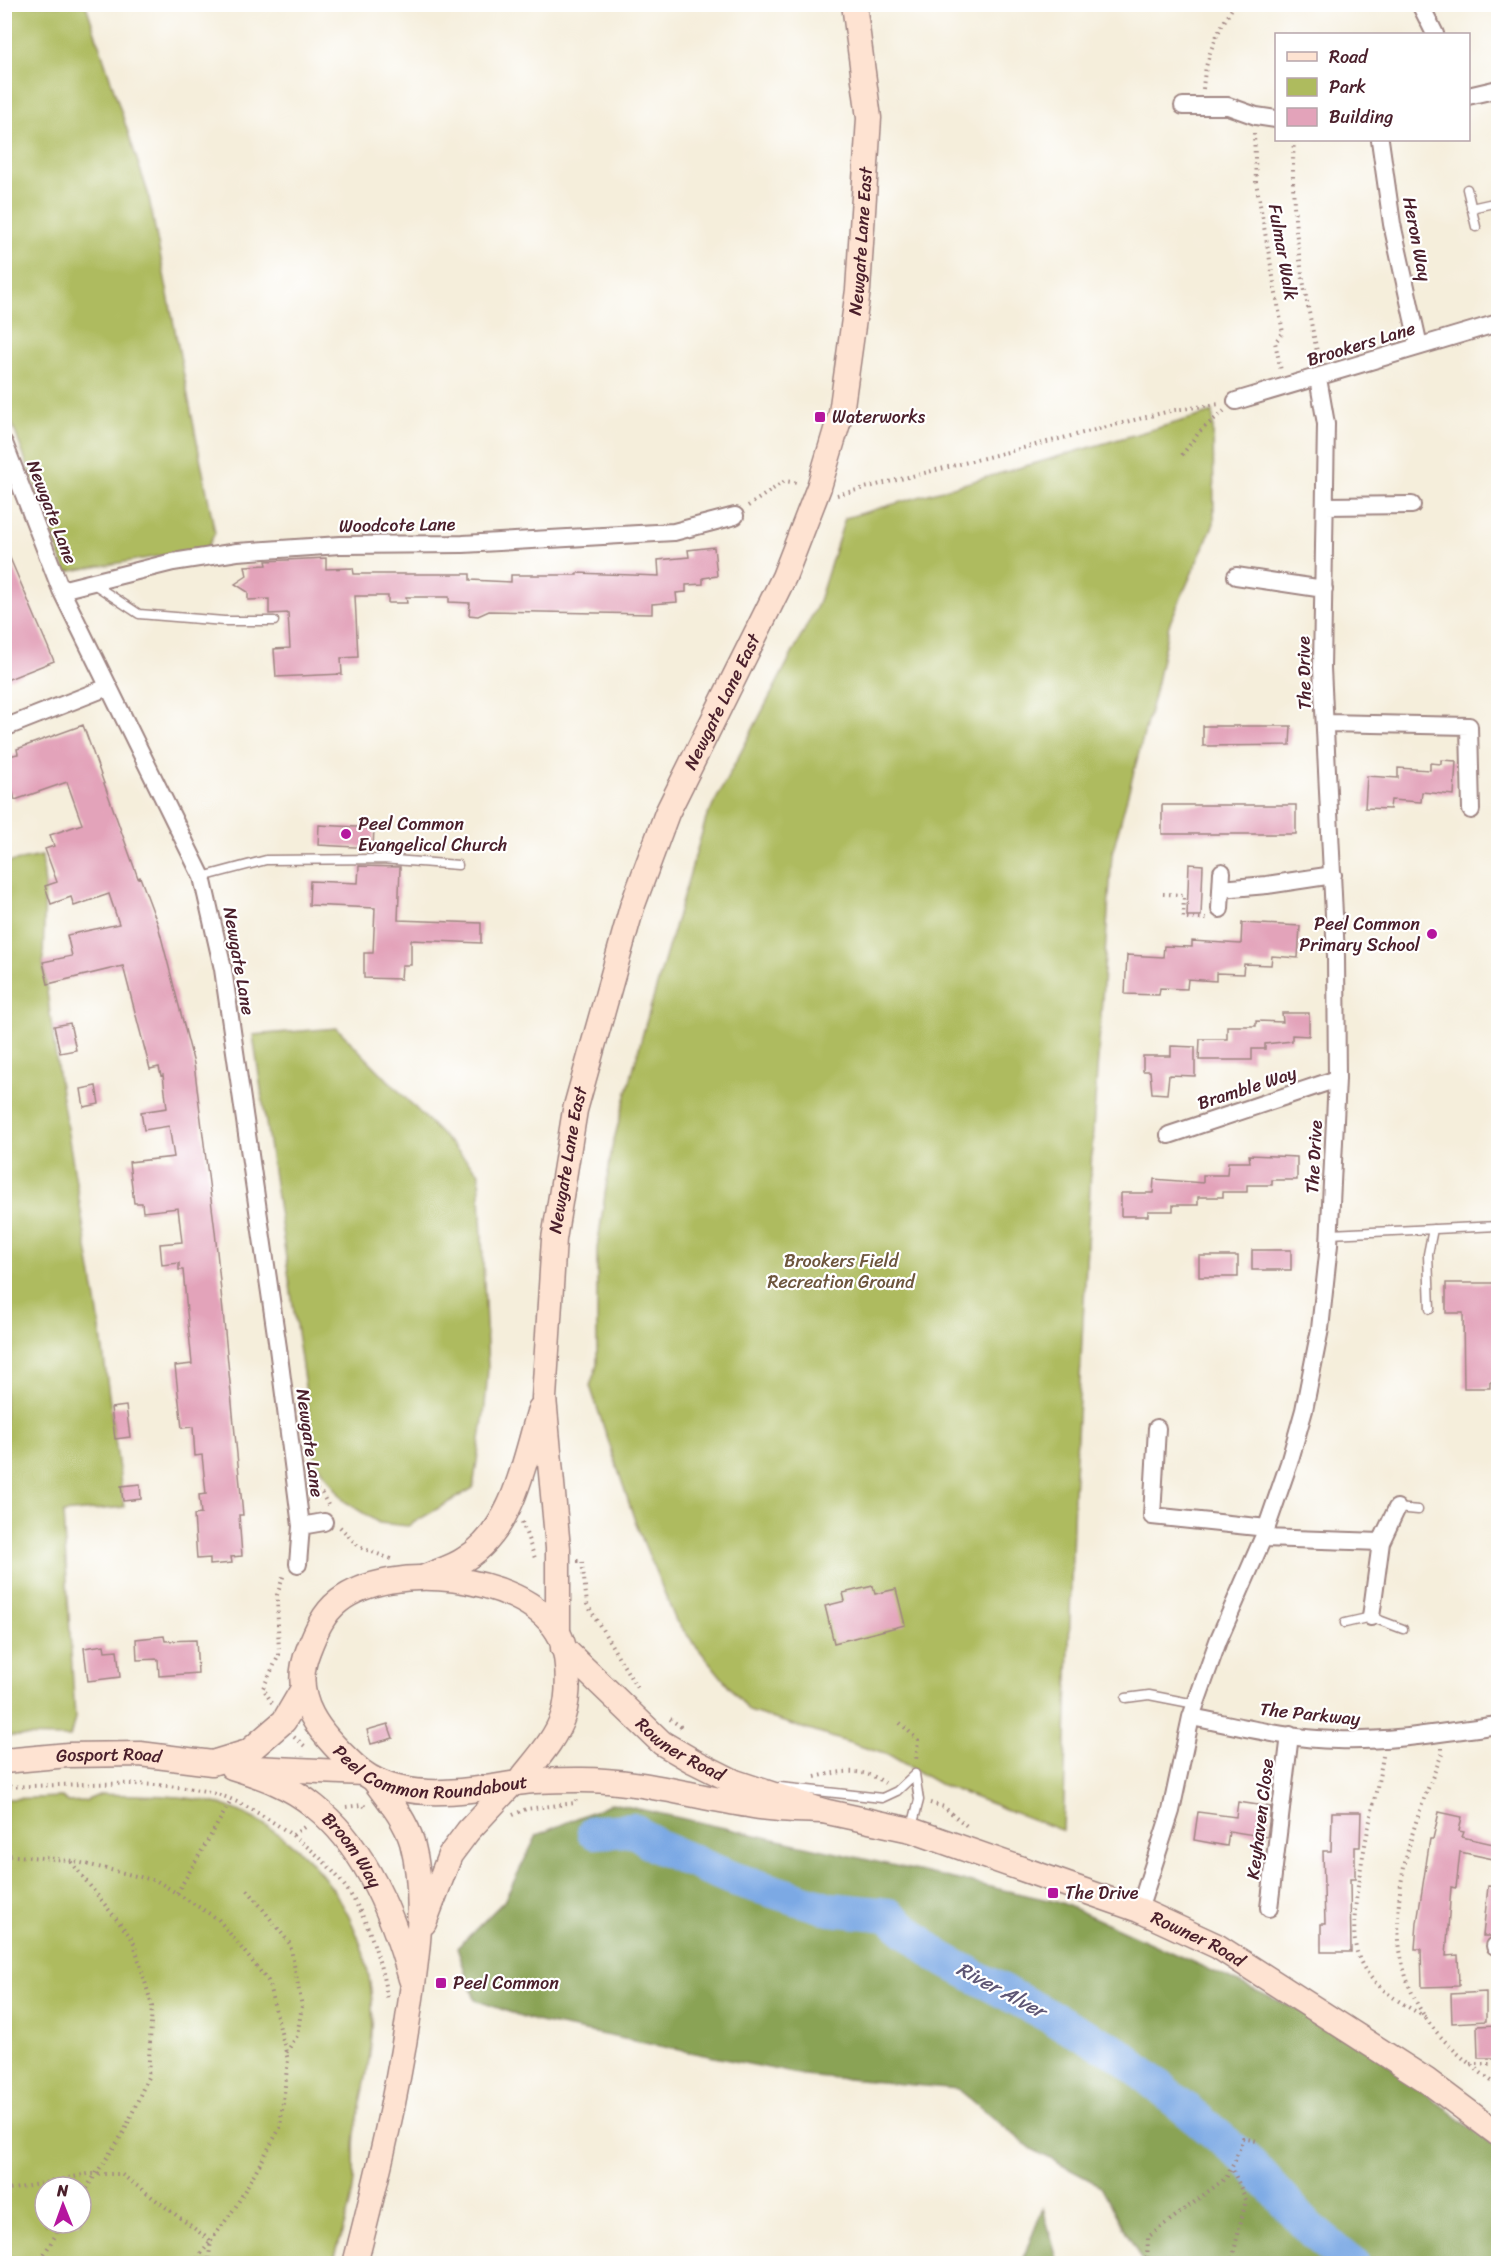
<svg xmlns="http://www.w3.org/2000/svg" width="1503" height="2268" font-family="Sriracha,sans-serif">
  <style>
    .green { fill: #aebb5e; stroke: #7c6d44; stroke-width: 1.5; fill-rule: evenodd }
    .forest { fill: #8aa355; stroke: #6a6140; stroke-width: 1.5 }
    .lines { fill: none; stroke-linecap: round; stroke-linejoin: round }
    .river { stroke: #7ba9e4; stroke-width: 34 }
    .building { fill: #e3a3ba }
    .lane-casing { stroke: #a08683; stroke-width: 11 }
    .street-casing { stroke: #a08683; stroke-width: 20 }
    .secondary-casing { stroke: #a08683; stroke-width: 27 }
    .path { stroke: #a08683; stroke-width: 4; stroke-dasharray: 1.5 4.5; stroke-linecap: butt }
    .lane { stroke: #fff; stroke-width: 8 }
    .street { stroke: #fff; stroke-width: 16 }
    .secondary { stroke: #fee3d2; stroke-width: 24 }
    .poi-dot { fill: #b5179e; stroke: #fff; stroke-width: 2 }
    .labels { text-anchor: middle; dominant-baseline: central; stroke-width: 4.5; stroke-linejoin: round; paint-order: stroke }
    .street-label { font-size: 18px; fill: #4a1f2b; stroke: #fff }
    .poi-label { font-size: 18px; fill: #4a1f2b; stroke: #fff; text-anchor: start }
    .park-label { font-size: 18px; fill: #6d563d; stroke: #fff }
    .water-label { font-size: 20px; font-style: italic; fill: #5e5675; stroke: #fff }
  </style>
  <rect width="100%" height="100%" fill="#fff"/>
  <filter id="ink" filterUnits="userSpaceOnUse"><feTurbulence type="fractalNoise" baseFrequency=".0167" numOctaves="2"/><feDisplacementMap in="SourceGraphic" scale="12" xChannelSelector="R" yChannelSelector="G"/><feConvolveMatrix kernelMatrix="1 2 1 2 8 2 1 2 1" color-interpolation-filters="sRGB"/></filter>
  <filter id="wash" filterUnits="userSpaceOnUse"><feTurbulence type="fractalNoise" baseFrequency=".008" numOctaves="4" result="noise"/><feDisplacementMap in="SourceGraphic" scale="24" xChannelSelector="R" yChannelSelector="G"/><feGaussianBlur stdDeviation="1.35" result="paint"/><feColorMatrix in="noise" values="0 0 0 0 0 0 0 0 0 0 0 0 0 0 0 0 0 1.4 0 .05"/><feComposite in="paint" operator="in"/></filter>
  <g filter="url(#wash)">
    <rect width="100%" height="100%" fill="#f5eedb"/>
    <path class="green" d="M4 5H86L148 193 215 533 207 548 66 572 5 404Z
      M1213 412 1214 523 1169 625 1154 696 1112 854 1093 1130 1074 1494 1063 1831 939 1784 891 1756 749 1711 676 1621 636 1524 590 1386 597 1365V1249L612 1147 645 1026 706 819 818 604 845 518Z
      M42 856 45 886 43 962 59 1080 98 1313 124 1507 63 1513 75 1718 70 1737 5 1736 4 863Z
      M337 1028 479 1173 488 1369 485 1406 473 1488 408 1526 379 1523 344 1501 316 1461 253 1035Z
      M101 1794C142 1796 199 1793 236 1810 329 1851 382 1943 371 2045 368 2075 360 2104 355 2134 353 2149 355 2165 354 2180 352 2207 340 2237 333 2263H5V1799L62 1797 68 1802 85 1801ZM45 2187H81V2223H45Z"/>
    <path class="forest" d="M612 1803 1062 1903 1345 2031 1498 2149V2263H1143L1101 2186 1032 2149 958 2089 803 2075 535 2021 475 2000 457 1948 504 1901 537 1835Z
      M1043 2208 1058 2263H1021Z"/>
    <g class="lines">
      <path class="river" d="M594 1832 634 1830 656 1846 731 1878 830 1909 889 1915 939 1957 1118 2053 1246 2159 1309 2228 1353 2264"/>
    </g>
    <g id="blocks">
      <path class="building" d="M4 544 54 661 4 681Z
        M714 547 717 576 703 578V584L686 585V592L676 593 677 602 652 604V614L489 611 478 616 469 615 470 603 449 602V597H406L407 603H388V596H355L358 657 341 658 342 674 276 677 274 649 290 648 288 613 269 614V599L248 600V592L235 584 247 576 245 566 267 565 266 561 326 558V569L353 568 354 574H470V580L511 582V575H577V573L659 576 658 560 689 557 688 550Z
        M83 725 138 878 140 877 158 925 194 1064 215 1231 243 1515H239L242 1556 231 1557 232 1563 210 1565V1558L197 1559 194 1515 201 1514 199 1495 206 1494 202 1455 195 1456 193 1427 182 1428 175 1366 192 1364 183 1270H179V1263L162 1265 160 1244 182 1242 178 1208 143 1212 142 1203H134L129 1162 174 1157 169 1126 144 1130 141 1112 167 1108 163 1075 161 1076 159 1067 150 1069 123 966 48 984 43 962 72 956 67 935 119 924 109 894 74 906 71 897 51 904 45 886 57 882 45 849 54 846 50 835 82 824 67 782 15 800 13 793 4 795V757L18 754 17 749Z
        M1203 726H1291L1290 745 1203 746Z
        M1441 760 1456 761 1454 795 1422 792 1421 802 1391 800 1390 809 1365 808 1367 776 1398 778V768L1430 770V763L1441 764Z
        M1162 805H1296V834H1162Z
        M319 825 374 828 373 848 318 845Z
        M1189 864 1203 865 1201 916H1187Z
        M359 866 400 867 398 920 481 923V943L411 940V965H402L401 979 364 978V953H373L375 908 309 905 310 881 358 883Z
        M1242 923 1300 926 1298 958 1272 956 1271 965 1244 964 1243 974 1216 973V981L1188 979 1187 989 1160 988 1159 995 1125 994 1127 955 1163 957 1164 946 1192 947V941L1241 944Z
        M1282 1013H1309V1036L1292 1035V1041L1265 1044V1049H1252V1060H1199L1200 1039H1227V1026H1256V1021L1283 1022Z
        M70 1023 76 1050 60 1053 54 1026Z
        M1171 1046 1195 1047V1076L1169 1075 1167 1094 1152 1093 1150 1071H1143V1056H1171Z
        M96 1086 99 1104 84 1107 81 1089Z
        M1249 1155 1297 1157V1180H1272V1185H1247V1192H1223V1197H1198V1205H1173V1211H1148V1216H1121V1193H1153L1154 1179 1203 1183V1175H1227L1228 1162H1250Z
        M1252 1250H1291V1270H1252Z
        M1199 1256H1238V1277H1199Z
        M1446 1283H1498V1382H1490V1388H1464L1463 1313H1446Z
        M126 1406 130 1437 115 1439 111 1408Z
        M140 1484 141 1499 123 1501 121 1486Z
        M873 1586 875 1594 896 1589 905 1625 834 1643 825 1606 845 1601 843 1593Z
        M164 1636 165 1641 196 1640 198 1673 159 1676 158 1659 137 1660 136 1639Z
        M104 1645 105 1651 117 1650 120 1677 88 1681 84 1648Z
        M388 1724 393 1738 371 1744 367 1730Z
        M1238 1802 1271 1807 1267 1837 1229 1831 1227 1846 1194 1840 1198 1812 1236 1817Z
        M1332 1812H1361L1360 1847H1355V1879H1350L1351 1952H1321V1924H1325L1323 1851H1331Z
        M1439 1812 1462 1817 1459 1831 1464 1832 1462 1837 1498 1845V1860L1460 1852 1456 1888 1451 1887 1446 1956 1458 1955 1459 1986 1422 1987 1421 1949H1415L1417 1923 1430 1839H1433Z
        M1488 1886 1498 1887V1936H1483Z
        M1486 1992V2021L1452 2023 1451 1994Z
        M1498 2025V2058H1478L1477 2026Z"/>
    </g>
  </g>
  <g filter="url(#ink)">
    <use href="#blocks" fill-opacity="0" stroke="#a08683" stroke-width="1.5"/>
    <g class="lines">
      <defs>
        <path id="lane" d="M1467 189 1476 227
          M1471 208 1498 202
          M92 583 139 614 224 621H274
          M202 877 266 860 382 859 458 865
          M1330 1234 1498 1226
          M1430 1309 1428 1254 1433 1229
          M1397 1508 1418 1510
          M1345 1623 1371 1617 1403 1629
          M1126 1698 1149 1695 1195 1704
          M780 1787 882 1798 897 1791 915 1774
          M912 1827 919 1800 915 1774"/>
        <path id="street" d="M1420 4 1435 34
          M1468 96 1498 89
          M1183 106H1228L1256 116 1276 119
          M1380 140 1392 224 1419 346
          M1236 401 1498 323
          M4 443 61 590 202 877 223 969 278 1348 301 1526 298 1564
          M1325 506 1412 505
          M1236 576 1324 589
          M61 590 173 562 237 552 340 545 463 544 674 532 735 516
          M1325 723 1469 726 1471 810
          M4 728 108 687
          M1221 889 1267 885 1333 875
          M1220 909 1222 872
          M1169 1135 1337 1079
          M1157 1428 1152 1516 1267 1528
          M301 1526 324 1522
          M1263 1538 1381 1542
          M1371 1617 1381 1542 1397 1508
          M1191 1717C1239 1726 1288 1739 1337 1740 1391 1742 1445 1732 1498 1725
          M1269 1908 1290 1735
          M1139 1910 1171 1811 1191 1717 1218 1641 1263 1538 1289 1463 1304 1410 1320 1329 1329 1245 1337 1079 1336 956 1322 668 1326 424 1318 378
          M1495 1946H1498"/>
        <g id="secondary">
          <path d="M427 1576C439 1571 454 1567 465 1559 515 1528 524 1460 540 1409"/>
          <path id="s1" d="M558 1632V1548L544 1398 554 1239 575 1110 632 907 667 813 784 577 819 487 841 413 858 290 869 118 854 4"/>
          <path id="s2" d="M563 1648 662 1743 693 1761 735 1782 823 1811 911 1830 1139 1910 1217 1946 1426 2080 1498 2134"/>
          <path id="s3" d="M4 1761 68 1755 140 1754 212 1763 248 1752 284 1721 301 1692"/>
          <path id="s4" d="M232 1767C261 1776 290 1786 314 1806 366 1847 394 1917 411 1979"/>
          <path d="M254 1768 363 1773"/>
          <path id="s5" d="M518 1783C533 1763 555 1741 563 1716 570 1695 570 1651 557 1631 521 1574 391 1561 339 1601 323 1613 315 1633 308 1651 289 1699 321 1735 355 1766 397 1805 467 1791 517 1783 536 1780 557 1780 577 1780 634 1779 692 1796 748 1805 772 1810 799 1810 823 1811"/>
          <path d="M424 1923 450 1855 468 1831 511 1785"/>
          <path d="M355 2264C377 2178 398 2092 410 2005 418 1952 426 1895 412 1842 405 1819 388 1799 374 1780"/>
        </g>
      </defs>
      <use href="#lane" class="lane-casing"/>
      <use href="#street" class="street-casing"/>
      <use href="#secondary" class="secondary-casing"/>
      <path class="path" d="M1203 89C1205 57 1217 31 1235 4
        M1254 133 1256 182 1283 333 1275 342 1281 371
        M1294 140C1289 217 1303 285 1319 361
        M1182 455 1200 431 1224 411
        M837 495 1174 410 1220 404
        M748 506 785 481 798 483
        M1163 894 1184 895 1183 918 1207 919
        M312 1486 322 1494 328 1505
        M522 1522 536 1561
        M340 1527 359 1547 391 1559
        M577 1561H582L587 1604 637 1688
        M272 1703 263 1688 279 1655 277 1595 284 1574
        M670 1719 684 1729
        M900 1723 918 1740 916 1762
        M294 1737 307 1748
        M1442 1748V1754C1408 1834 1372 1936 1425 2017 1443 2044 1473 2067 1498 2086
        M1383 1756C1376 1800 1345 1914 1357 1952 1366 1984 1398 2001 1425 2017
        M815 1777C841 1771 862 1767 885 1783
        M4 1787C71 1785 139 1779 205 1791 231 1796 257 1812 279 1826 349 1872 373 1920 388 2001
        M930 1803 944 1807 968 1827
        M346 1807 363 1805 367 1808
        M513 1815 526 1809 575 1803 576 1800
        M293 1835 307 1825
        M4 1855 69 1860 157 1881 218 1919 268 1981 288 2060 280 2128 236 2206 211 2241 208 2264
        M71 1862 133 1940 152 2006 148 2077 124 2132 81 2196
        M248 1890 290 1944 302 2006 297 2036 286 2053
        M177 1893 231 1801
        M1470 2064H1498
        M4 2191 88 2174H121L211 2241 193 2264
        M38 2264 63 2223
        M1147 2264 1148 2237 1226 2178 1235 2161 1243 2138 1257 2141
        M1231 2264 1246 2200 1232 2168"/>
      <use href="#lane" class="lane"/>
      <use href="#street" class="street"/>
      <use href="#secondary" class="secondary"/>
    </g>
  </g>
  <g class="poi-dot">
    <rect x="814" y="411" width="12" height="12" rx="3"/>
    <circle cx="346" cy="834" r="6"/>
    <circle cx="1432" cy="934" r="6"/>
    <rect x="1047" y="1887" width="12" height="12" rx="3"/>
    <rect x="435" y="1977" width="12" height="12" rx="3"/>
  </g>
  <g class="labels">
    <g class="street-label">
      <text transform="translate(1417 239) rotate(79)">Heron Way</text>
      <text stroke="none"><textPath href="#s1" startOffset="1446">Newgate Lane East</textPath></text>
      <text transform="translate(1283 252) rotate(80)">Fulmar Walk</text>
      <text transform="translate(1361 344) rotate(-17)">Brookers Lane</text>
      <text transform="translate(52 512) rotate(69)">Newgate Lane</text>
      <text transform="translate(397 525) rotate(-1)">Woodcote Lane</text>
      <text transform="translate(1304 673) rotate(-91)">The Drive</text>
      <text stroke="none"><textPath href="#s1" startOffset="960">Newgate Lane East</textPath></text>
      <text transform="translate(239 961) rotate(80)">Newgate Lane</text>
      <text transform="translate(1247 1088) rotate(-18)">Bramble Way</text>
      <text transform="translate(1314 1157) rotate(-87)">The Drive</text>
      <text stroke="none"><textPath href="#s1" startOffset="474">Newgate Lane East</textPath></text>
      <text transform="translate(310 1443) rotate(82)">Newgate Lane</text>
      <text transform="translate(1310 1714) rotate(6)">The Parkway</text>
      <text stroke="none"><textPath href="#s2" startOffset="156">Rowner Road</textPath></text>
      <text stroke="none"><textPath href="#s5" startOffset="676">Peel Common Roundabout</textPath></text>
      <text stroke="none"><textPath href="#s3" startOffset="105">Gosport Road</textPath></text>
      <text transform="translate(1260 1819) rotate(-83)">Keyhaven Close</text>
      <text stroke="none"><textPath href="#s4" startOffset="150">Broom Way</textPath></text>
      <text stroke="none"><textPath href="#s2" startOffset="710">Rowner Road</textPath></text>
    </g>
    <g class="poi-label">
      <text x="832" y="417">Waterworks</text>
      <text x="358" y="824">Peel Common<tspan x="358" dy="21">Evangelical Church</tspan></text>
      <text x="1420" y="924" text-anchor="end">Peel Common<tspan x="1420" dy="21">Primary School</tspan></text>
      <text x="1065" y="1893">The Drive</text>
      <text x="453" y="1983">Peel Common</text>
    </g>
    <g class="park-label">
      <text x="841" y="1261">Brookers Field<tspan x="841" dy="21">Recreation Ground</tspan></text>
    </g>
    <g class="water-label">
      <text transform="translate(1001 1990) rotate(28)">River Alver</text>
    </g>
  </g>
  <rect width="1503" height="2268" fill="none" stroke="#fff" stroke-width="24"/>
  <rect x="1275" y="33" width="195" height="108" fill="#ffffff" stroke="#b7a5aa" stroke-width="1.5"/>
  <rect x="1287" y="52" width="30" height="9" fill="#fee3d2" stroke="#b7a5aa" stroke-width="1.5"/>
  <text x="1329" y="63" font-size="18" fill="#4a1f2b">Road</text>
  <rect x="1287" y="78" width="30" height="18" fill="#aebb5e" stroke="#b7a5aa" stroke-width="1.5"/>
  <text x="1329" y="93" font-size="18" fill="#4a1f2b">Park</text>
  <rect x="1287" y="108" width="30" height="18" fill="#e3a3ba" stroke="#b7a5aa" stroke-width="1.5"/>
  <text x="1329" y="123" font-size="18" fill="#4a1f2b">Building</text>
  <g transform="translate(63 2205) rotate(359)"><circle r="28" fill="#ffffff" stroke="#b7a5aa" stroke-width="1.5"/>
  <path d="M0-4.5L10 22L0 15L-10 22Z" fill="#b5179e"/>
  <text y="-9" font-size="16" font-weight="bold" text-anchor="middle" fill="#4a1f2b">N</text>
  </g>
</svg>
